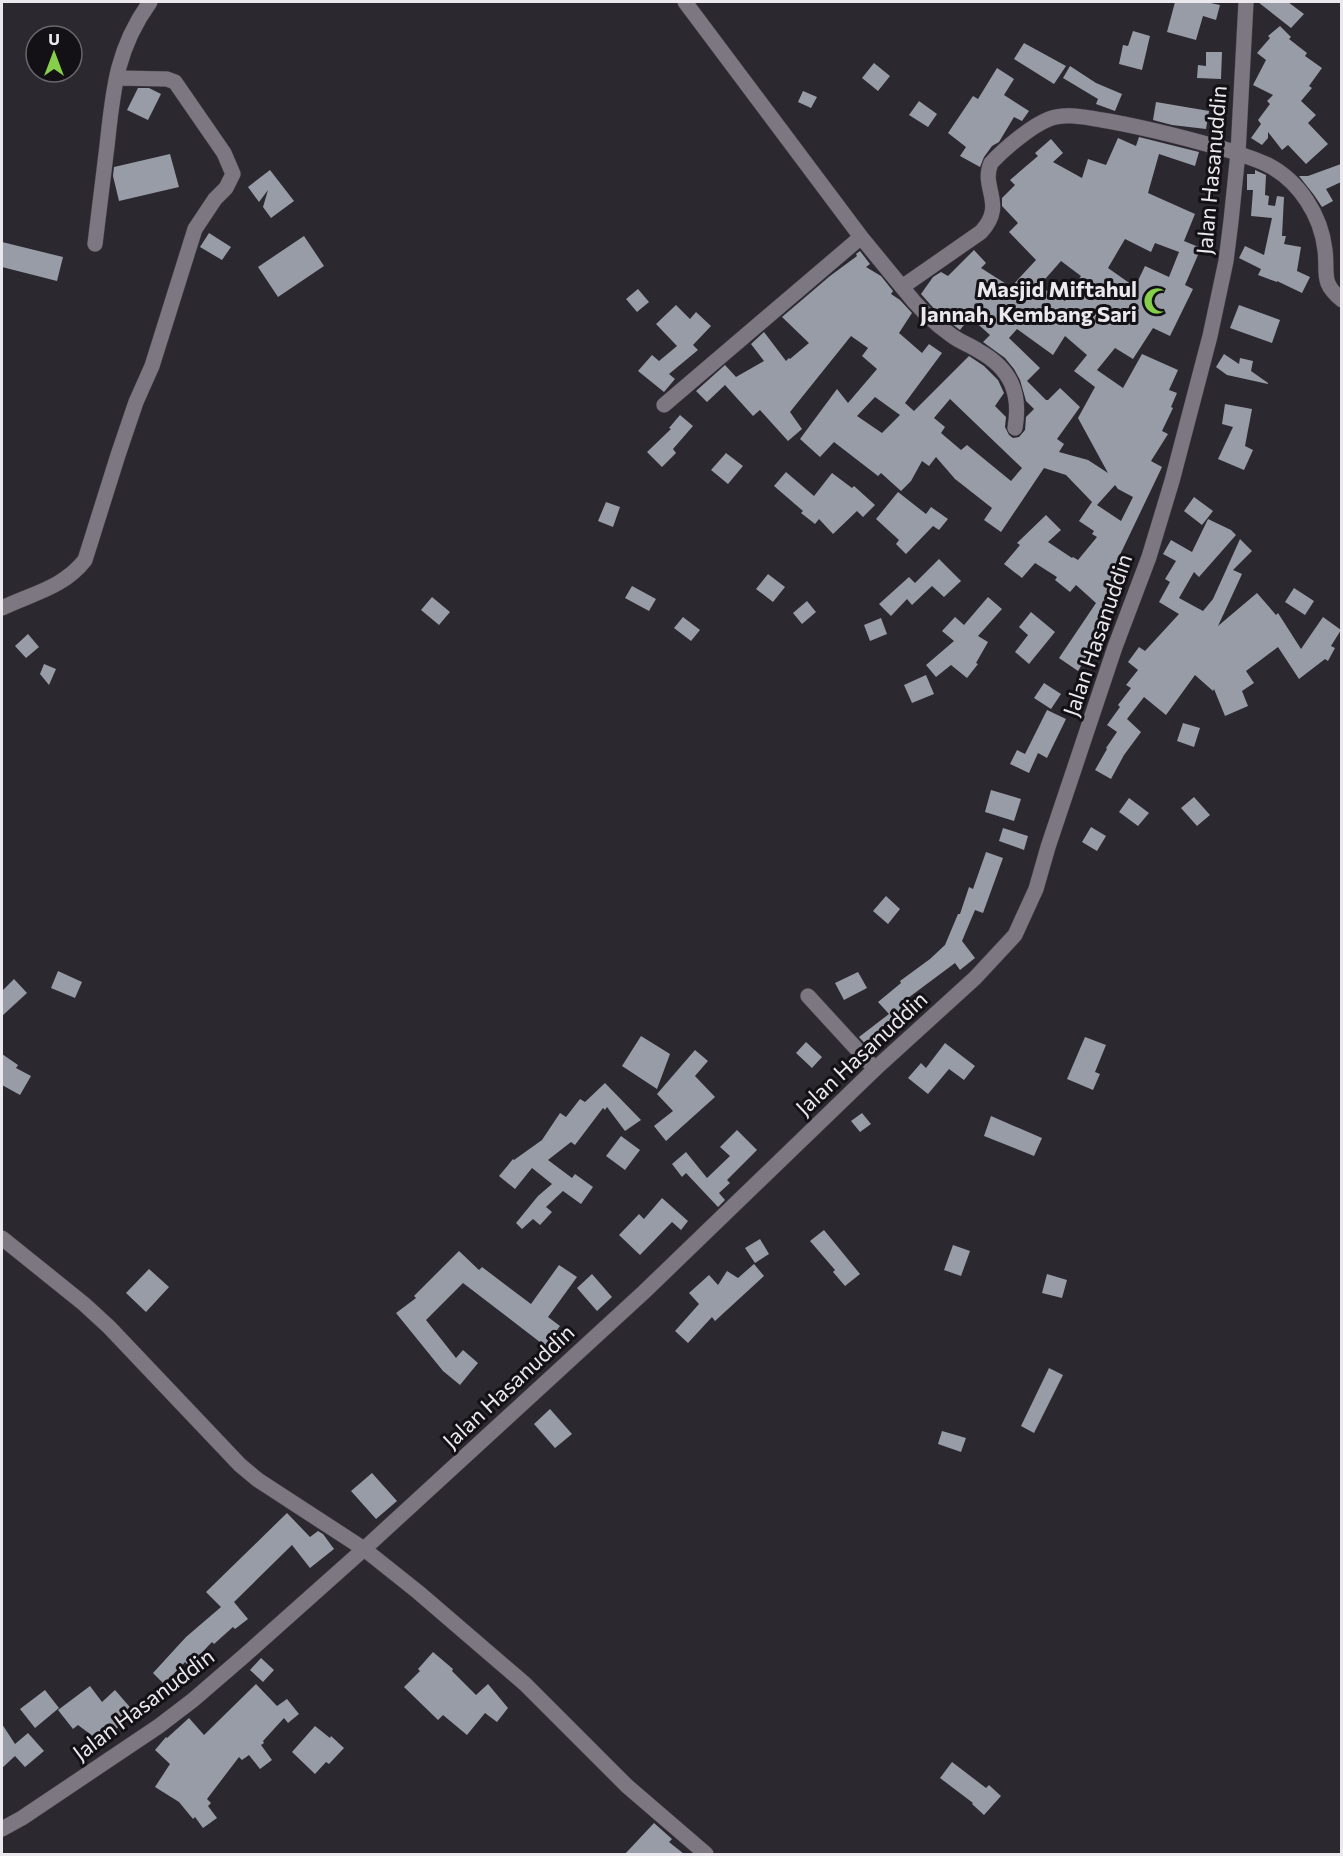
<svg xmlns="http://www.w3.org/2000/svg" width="1343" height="1856" font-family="Commissioner,sans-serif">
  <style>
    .building { fill: #989ca7; fill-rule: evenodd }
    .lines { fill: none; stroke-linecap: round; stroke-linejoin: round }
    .minor-casing { stroke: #48444b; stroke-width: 16 }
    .tertiary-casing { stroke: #48444b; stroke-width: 16 }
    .minor { stroke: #7c7781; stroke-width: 15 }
    .tertiary { stroke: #7c7781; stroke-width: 15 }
    .labels { text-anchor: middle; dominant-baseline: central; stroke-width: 6; stroke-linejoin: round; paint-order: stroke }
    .street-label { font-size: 22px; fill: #ebe8ee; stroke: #131115 }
    .poi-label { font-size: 22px; font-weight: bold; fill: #ebe8ee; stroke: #131115; text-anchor: end }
  </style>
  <rect width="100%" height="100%" fill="#2b2830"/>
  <path class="building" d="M1175 2H1206L1220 5 1216 20 1203 16 1196 40 1167 32Z
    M1258 2H1288L1304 14 1291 28Z
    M1280 26 1291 37 1289 39 1307 53 1305 56 1322 68 1309 86 1312 88 1301 101 1316 115 1308 123 1328 144 1306 164 1288 145 1282 150 1268 132V138L1262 145 1251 138 1261 124 1258 120 1270 104 1267 101 1273 95 1253 85 1266 60 1257 53 1270 38 1268 36Z
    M1133 31 1150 36 1142 70 1119 64 1123 45 1128 46Z
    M1024 43 1066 66 1054 84 1014 59Z
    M1206 52H1222L1221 79 1197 78 1198 65 1206 66Z
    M874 63 890 76 878 91 862 78Z
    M1070 66 1096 83 1122 94 1115 111 1096 104 1098 99 1063 78Z
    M997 68 1014 79 1004 95 1029 111 1022 121 1014 117 999 142 992 146 984 157 980 167 960 156 966 147 948 133 973 96 978 99Z
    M138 88H149L161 94 148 120 127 110Z
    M803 91 817 97 811 108 798 102Z
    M919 101 937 114 928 127 909 115Z
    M1156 102 1209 111 1206 129 1172 125 1153 120Z
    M1139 137 1199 152 1195 166 1159 154 1148 193 1195 214 1184 241 1201 248 1185 285 1193 289 1170 336 1153 328 1133 359 1115 348 1097 370 1123 388 1142 354 1178 370 1169 390 1177 393 1171 407 1173 408 1162 431 1168 434 1151 461 1162 467 1118 559 1131 572 1111 591 1117 595 1099 622 1105 627 1086 654 1088 655 1078 671 1059 658 1096 603 1076 585 1070 592 1055 580 1057 577 1035 563 1022 578 1004 564 1020 545 1017 543 1046 515 1061 530 1048 542 1072 558 1073 557 1078 560 1097 537 1092 534 1094 531 1079 521 1092 502 1066 475 1044 468 1001 532 984 520 992 508 955 479 936 457 929 466 922 461 911 481 901 491 881 473 878 476 834 442 820 457 800 439 837 389 848 403 877 369 862 356 868 348 851 336 790 412 802 429 788 441 760 410 753 416 725 385 707 402 696 391 725 365 736 377 764 361 751 344 764 332 786 361 789 358 790 359 809 343 782 317 830 276 857 256 856 254 860 251 870 264 866 267 881 276 893 291 891 294 900 300 912 313 899 333 922 353 929 344 942 353 905 403 914 411 969 356 984 366 998 380 1004 393 995 406 1006 417 1005 427 1009 435 1013 438 1019 437 1025 430 1026 417 1034 409 1026 401 1020 380 1014 369 1005 358 983 342 990 335 970 317 960 330 948 321 949 319 937 312 921 294 933 277 941 272 948 276 974 250 986 263 981 268 1011 287 1036 260 1009 232 1018 223 1002 206V198L1015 185 1010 180 1038 156 1035 153 1051 139 1063 153 1053 162 1082 178 1088 159 1106 165 1118 138 1136 146ZM1125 239 1151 252 1155 243 1179 252 1169 277 1145 266 1135 287 1108 268ZM1061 261 1081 276 1065 301 1039 286ZM1017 329 1053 355 1065 336 1087 355 1074 371 1095 387 1078 418 1108 473 1088 460 1059 452 1064 444 1057 439 1080 407 1060 388 1048 400H1046L1027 381 1040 368 1009 338ZM875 397 900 415 882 433 857 416ZM950 399 1022 468 1011 481 967 445 961 450 941 433 945 427 934 418ZM1115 485 1118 489 1133 497 1121 521 1097 505Z
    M170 154 179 187 119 201 113 176 114 167Z
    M1341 164V182L1326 189 1333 201 1322 207 1314 195 1299 176H1308Z
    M270 170 294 201 271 218 263 207 268 190 259 202 248 187Z
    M1255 170 1266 175 1265 195 1269 196 1268 205 1275 206 1277 196 1284 197 1282 236H1286L1284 244 1301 247 1297 271 1310 277 1302 293 1277 281V282L1258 275 1261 269 1239 258 1245 246 1264 255 1272 218 1251 216 1253 190H1247V174H1255Z
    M209 233 231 247 222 260 200 247Z
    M304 236 324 266 278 297 258 267Z
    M2 242 63 257 57 281 2 267Z
    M638 289 649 302 637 312 626 299Z
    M676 305 690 319 696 312 711 326 693 345 698 350 669 374 675 379 664 392 638 371 652 355 659 361 677 346 656 324Z
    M1239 305 1280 320 1272 343 1230 328Z
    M1224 354 1239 364 1240 358 1253 361 1251 371 1268 383V384L1227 375 1216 367Z
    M1225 404 1252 409 1245 446 1253 450 1244 470 1218 459 1233 427 1222 424Z
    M680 415 693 426 673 449 676 453 662 467 647 452 671 429 669 428Z
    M726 453 743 466 728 484 711 470Z
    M786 472 814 496 832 473 852 488 854 486 875 505 863 517 857 511 833 534 819 519 815 524 801 513 803 511 774 486Z
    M898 492 926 514 931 507 948 519 939 530 933 526 906 554 896 544 899 540 876 519Z
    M1194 497 1213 511 1202 525 1184 511Z
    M606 502 620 507 613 527 598 521Z
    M1208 519 1231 530 1236 535 1199 577 1194 572 1179 598 1203 611 1213 599 1240 539 1252 551 1233 570 1242 574 1218 626 1257 593 1276 615 1278 613 1301 649 1323 617 1341 630 1331 646 1335 648 1328 661 1325 659 1299 679 1278 647 1246 671 1254 683 1242 691 1248 706 1225 716 1214 689 1213 691 1195 675 1166 715 1144 697 1127 719 1141 732 1124 755 1111 779 1095 770 1107 749 1106 748 1117 732 1107 725 1120 707 1118 705 1131 688 1126 685 1138 670 1128 662 1139 647 1145 651 1179 614 1159 602 1170 582 1165 579 1176 561 1163 554 1171 540 1192 552Z
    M939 559 961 581 944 597 932 586 912 605 907 599 891 616 879 604 909 577 915 583Z
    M768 574 785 587 773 602 756 589Z
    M632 586 656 599 649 611 625 598Z
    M1294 588 1314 601 1305 615 1285 602Z
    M432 597 450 612 439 625 421 610Z
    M988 597 1002 609 978 636 988 642 976 663 978 664 967 678 951 665 936 677 926 665 954 641 942 631 955 617 964 625Z
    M807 601 816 612 802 624 793 613Z
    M1031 612 1055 632 1029 664 1015 652 1028 635 1019 627Z
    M683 617 700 630 691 641 674 628Z
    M881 618 887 634 870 641 864 625Z
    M28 634 39 647 26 658 15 646Z
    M44 664 56 669 49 685 40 674Z
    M926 675 934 694 912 703 904 685Z
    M1044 683 1061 694 1051 709 1034 698Z
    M1047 710 1066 719 1047 758 1038 753 1029 773 1010 764 1017 750 1025 754Z
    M1183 723 1200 728 1194 747 1177 741Z
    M991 790 1021 799 1014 821 985 812Z
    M1194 797 1210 815 1197 826 1181 808Z
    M1129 798 1149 813 1138 826 1119 812Z
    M1091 827 1106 836 1097 851 1082 842Z
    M1003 828 1028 836 1024 850 999 841Z
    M986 852 1003 858 983 913 975 910 962 941 975 958 960 970 955 963 900 1004 903 1007 899 1011 902 1015 868 1047 859 1037 889 1014 878 1002 901 983 900 981 930 959 945 945 958 914H960L969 887 973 889Z
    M886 896 900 909 888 924 873 911Z
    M58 971 82 982 75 998 51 988Z
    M858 972 867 988 844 1000 835 983Z
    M14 979 27 993 2 1016V991Z
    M641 1036 670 1054 657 1089 622 1066Z
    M1085 1037 1106 1045 1095 1072 1100 1074 1093 1090 1067 1079Z
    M806 1042 822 1057 812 1068 796 1053Z
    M945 1043 975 1066 964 1080 949 1069 928 1094 908 1078 921 1063 926 1068Z
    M695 1050 708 1061 695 1076 715 1097 666 1141 654 1126 673 1111 657 1094Z
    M2 1054 18 1065 16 1068 31 1076 20 1095 2 1085Z
    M605 1083 641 1120 625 1131 607 1107 605 1110 603 1108 575 1145 571 1142 548 1160 572 1178 575 1174 593 1187 581 1204 563 1191 546 1207 552 1212 540 1225 533 1219 522 1229 516 1223 538 1196 552 1184 532 1168 515 1189 499 1176 513 1159 514 1160 542 1140 560 1113 566 1117 580 1099 585 1102Z
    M862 1113 871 1124 860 1132 851 1121Z
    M991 1116 1042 1138 1034 1156 984 1136Z
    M737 1130 757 1150 727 1180 730 1183 719 1193 725 1200 718 1207 686 1173 682 1177 672 1164 686 1152 707 1178 730 1156 720 1147Z
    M621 1136 640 1150 625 1170 606 1156Z
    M662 1198 688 1221 681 1230 672 1222 640 1255 619 1235 639 1214 644 1219Z
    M824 1230 860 1274 845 1286 833 1272 835 1270 810 1241Z
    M760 1239 769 1254 755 1263 745 1248Z
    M953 1245 970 1251 961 1276 944 1270Z
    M459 1251 479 1270 482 1267 531 1304 559 1265 577 1277 548 1317 560 1326 545 1346 463 1283 426 1320 456 1358 463 1350 478 1363 460 1385 443 1371 396 1313 416 1298 414 1296Z
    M754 1264 764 1276 715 1321 712 1317 688 1343 675 1331 699 1304 689 1293 709 1275 718 1285 727 1271 738 1278Z
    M149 1269 169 1287 146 1312 126 1293Z
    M592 1274 612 1297 597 1311 577 1288Z
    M1047 1274 1067 1280 1062 1298 1042 1293Z
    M1049 1368 1063 1375 1034 1433 1021 1426Z
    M550 1409 572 1434 555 1448 534 1424Z
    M942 1431 966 1438 961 1452 938 1444Z
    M372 1473 397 1501 376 1519 351 1491Z
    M287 1513 310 1537 318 1531 323 1534 334 1549 310 1568 292 1545 234 1602 248 1619 235 1629 233 1627 214 1644 212 1642 189 1666 185 1662 164 1684 153 1673 186 1637 221 1607 206 1592Z
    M433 1652 453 1669 452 1671 476 1695 488 1684 508 1708 497 1722 485 1713 467 1735 443 1715 438 1720 404 1687 420 1671 418 1669Z
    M261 1658 274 1670 263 1682 250 1670Z
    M256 1684 277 1706 287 1699 299 1714 288 1723 284 1718 263 1741 264 1743 261 1745 272 1760 260 1769 249 1755 242 1760 239 1757 207 1799 211 1803 208 1806 217 1818 203 1828 195 1817 193 1819 179 1802 155 1787 170 1764 155 1750 166 1737 167 1738 189 1718 204 1735Z
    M90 1686 102 1702 115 1690 135 1713 115 1730 118 1732 106 1746 78 1725 73 1729 58 1710Z
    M45 1690 59 1708 35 1728 20 1709Z
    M2 1724 15 1744 28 1733 44 1751 25 1767 15 1756 2 1768Z
    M315 1726 330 1738 331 1736 344 1748 329 1764 326 1762 315 1774 292 1752Z
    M952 1762 986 1788 989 1785 1001 1796 984 1815 972 1804 973 1803 940 1778Z
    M654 1823 672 1839 669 1842 684 1854H625Z"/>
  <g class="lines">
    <defs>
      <path id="minor" d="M685 2 861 237 902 287 981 232C1007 204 980 188 991 163 1004 149 1031 126 1049 119 1067 112 1090 118 1108 121 1152 129 1194 140 1238 153
        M95 244C99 211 103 179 107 146 113 91 116 49 150 2
        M902 287C916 305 932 322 951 335 960 342 970 345 979 351 1011 369 1021 393 1015 428
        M664 405 861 237
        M2 608C33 593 63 588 85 560L118 455 136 402 152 366 195 229 215 199 226 188 233 174 224 153 175 82 167 79 117 78
        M808 996 875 1069"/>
      <path id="tertiary" d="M1238 153C1247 157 1258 160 1268 165 1299 181 1321 215 1325 250 1328 274 1320 282 1342 300
        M2 1238 84 1304 109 1327 240 1465 258 1480 364 1549 418 1592 525 1684 627 1786 706 1854
        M2 1829 22 1818 159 1726 193 1700 244 1656 364 1549 644 1292 875 1069 975 978 1015 935 1036 889 1048 847 1115 647 1149 557 1172 481 1210 336 1226 261 1231 221 1238 153 1246 2"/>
    </defs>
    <use href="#minor" class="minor-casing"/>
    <use href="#tertiary" class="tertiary-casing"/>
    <use href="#minor" class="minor"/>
    <use href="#tertiary" class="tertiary"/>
  </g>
  <defs>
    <symbol id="mosque-bare" viewBox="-9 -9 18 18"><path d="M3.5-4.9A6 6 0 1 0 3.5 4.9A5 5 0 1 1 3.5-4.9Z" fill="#86cf4b" stroke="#131115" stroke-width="2.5" paint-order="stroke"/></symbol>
  </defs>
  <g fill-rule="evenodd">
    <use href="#mosque-bare" x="1138" y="282" width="38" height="38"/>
  </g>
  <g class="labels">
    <g class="street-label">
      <text transform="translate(1211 170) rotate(-85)">Jalan Hasanuddin</text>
      <text transform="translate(1097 635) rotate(-71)">Jalan Hasanuddin</text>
      <text transform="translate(861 1053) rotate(-43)">Jalan Hasanuddin</text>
      <text transform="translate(508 1386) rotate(-43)">Jalan Hasanuddin</text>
      <text transform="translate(143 1704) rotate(-37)">Jalan Hasanuddin</text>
    </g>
    <g class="poi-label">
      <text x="1137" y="288">Masjid Miftahul<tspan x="1137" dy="25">Jannah, Kembang Sari</tspan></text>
    </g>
  </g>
  <rect width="1343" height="1856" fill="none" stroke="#ebe8ee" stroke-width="6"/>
  <g transform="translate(54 54)"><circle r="28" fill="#131115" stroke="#69676c" stroke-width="1.5"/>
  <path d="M0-4.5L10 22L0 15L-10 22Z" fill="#86cf4b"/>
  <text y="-9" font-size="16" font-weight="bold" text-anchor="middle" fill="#ebe8ee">U</text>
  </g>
</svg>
